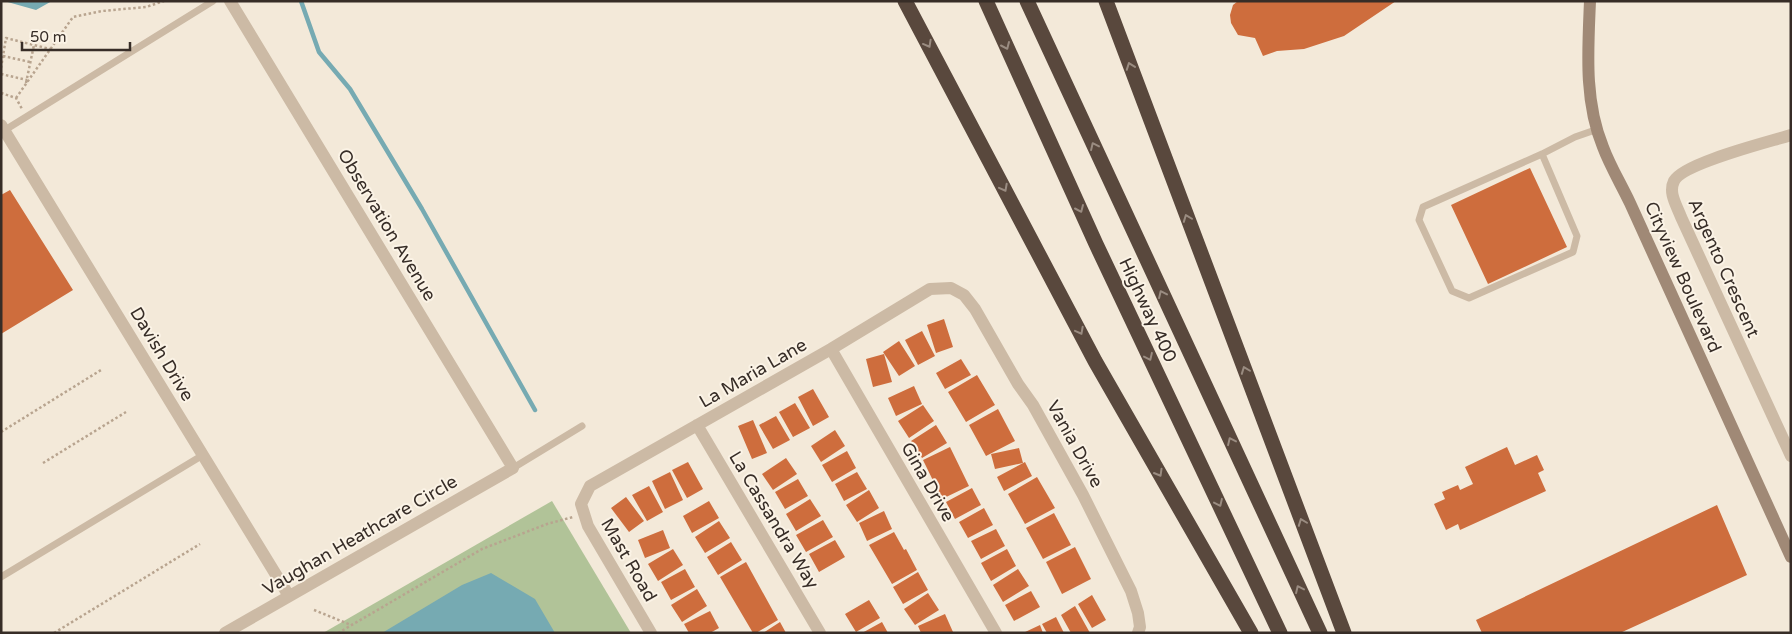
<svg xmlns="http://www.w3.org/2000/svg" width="1792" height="634" font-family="'Varela Round',sans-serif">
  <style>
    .green { fill: #b1c398 }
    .water { fill: #76aab2 }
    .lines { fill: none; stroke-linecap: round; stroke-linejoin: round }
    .stream { stroke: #76aab2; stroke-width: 4.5 }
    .building { fill: #ce6d3d }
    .path { stroke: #b8a48f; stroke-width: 2.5; stroke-dasharray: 2.5 2.5; stroke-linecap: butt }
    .lane { stroke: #ccbaa5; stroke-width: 7 }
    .street { stroke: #ccbaa5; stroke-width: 12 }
    .secondary { stroke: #a08976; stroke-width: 12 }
    .highway { stroke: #59483d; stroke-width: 15 }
    .oneway { stroke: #9a8c81 }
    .labels { text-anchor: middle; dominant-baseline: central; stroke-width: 4; stroke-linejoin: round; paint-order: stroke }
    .street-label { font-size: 18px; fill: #372d27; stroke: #fbf3e6 }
  </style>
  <rect width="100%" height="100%" fill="#f3e9d9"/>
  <path class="green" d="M552 501 631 633H323Z"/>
  <path class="water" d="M4 1H52L36 10Z
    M491 573 535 599 555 633H382L462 585Z"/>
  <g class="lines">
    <path class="stream" d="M301 1 319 52 350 89 422 209 535 410"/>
  </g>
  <path class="building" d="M1238 1H1396L1344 36 1304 49 1277 51 1263 56 1255 38 1238 35 1231 23 1230 15 1233 5Z
    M1530 168 1567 247 1488 284 1451 205Z
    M10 190 73 290 1 334V195Z
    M944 319 953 347 936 353 927 325Z
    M922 331 935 356 918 365 905 340Z
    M899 341 915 366 899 376 883 352Z
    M884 354 892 382 873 387 866 359Z
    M961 359 971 375 945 389 936 373Z
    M977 375 995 405 966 422 948 392Z
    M914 386 922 404 896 416 888 398Z
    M813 389 829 417 813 426 798 397Z
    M795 403 810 428 793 437 779 412Z
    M923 405 934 421 909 438 898 421Z
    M998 409 1015 441 986 456 969 425Z
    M776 416 790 440 773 449 759 425Z
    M753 420 767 453 752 459 738 426Z
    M936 425 947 443 922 458 911 441Z
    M835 430 845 446 821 462 811 446Z
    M950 447 969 486 942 499 923 460Z
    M1507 447 1515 465 1537 455 1544 470 1538 473 1546 491 1460 530 1458 524 1446 530 1434 504 1445 499 1442 492 1458 485 1460 490 1473 484 1465 467Z
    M1019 448 1023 463 995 469 991 454Z
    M847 451 856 468 832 482 822 465Z
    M786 458 797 474 773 490 762 474Z
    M688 462 703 489 687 498 672 470Z
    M1025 462 1032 476 1004 491 997 477Z
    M670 472 683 500 665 509 652 481Z
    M857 472 867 489 844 501 835 484Z
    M1037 477 1055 508 1025 524 1008 494Z
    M798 479 808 496 785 509 775 492Z
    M649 486 663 512 647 521 632 495Z
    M972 488 981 505 955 519 946 502Z
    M869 490 879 508 857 522 846 505Z
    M626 497 644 521 629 532 611 508Z
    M810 499 821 516 796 531 786 514Z
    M709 501 719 518 692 533 683 516Z
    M1717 505 1747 575 1620 633H1482L1476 620Z
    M984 508 993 525 968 538 959 522Z
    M884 511 892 529 867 541 859 523Z
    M1054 513 1071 545 1043 559 1026 528Z
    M823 520 833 537 806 552 796 535Z
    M719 521 730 538 705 553 695 537Z
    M996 529 1005 546 981 559 971 541Z
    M663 530 670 548 645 558 638 540Z
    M894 532 904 550 906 549 917 570 892 584 869 545Z
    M835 540 845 557 819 572 809 554Z
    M731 542 742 560 718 575 707 557Z
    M1075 547 1091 579 1062 594 1046 562Z
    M673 549 683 565 658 581 648 564Z
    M1007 549 1016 566 991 581 981 563Z
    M746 562 778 620 756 633H753L720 577Z
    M685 569 695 587 671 600 661 582Z
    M1018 569 1029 586 1003 602 993 585Z
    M918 572 928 590 903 604 893 587Z
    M697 589 707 606 682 622 671 605Z
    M1031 591 1040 607 1014 621 1005 605Z
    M928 593 939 610 915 625 904 609Z
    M1092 595 1106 620 1092 628 1078 604Z
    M869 600 880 618 856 632 845 614Z
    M1075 606 1090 633H1071L1061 615Z
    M710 611 719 628 710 633H689L684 624Z
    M945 614 953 632 921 633 918 626Z
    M1056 617 1064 633H1047L1042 624Z
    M780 622 786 633H763Z
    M882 622 888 633H862Z
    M1040 625 1043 633H1023Z"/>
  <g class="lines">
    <path class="path" d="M3 56 30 62
      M1 68 6 38 50 49
      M1 74 27 80
      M26 83 34 45
      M1 93 16 98 22 109
      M16 98 73 17 102 11 146 7 164 1
      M1 432 101 370
      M43 463 126 412
      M314 610 351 625
      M54 633 200 544
      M338 633 482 549 547 524 573 517"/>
    <path class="lane" d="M5 130 213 1
      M1542 154 1577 236 1573 252 1469 298 1452 291 1419 220 1423 207 1542 154 1575 137 1598 129
      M513 468 582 426
      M1 577 203 455"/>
    <path class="street" d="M1 125 289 596
      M1791 135C1769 142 1683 163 1674 181 1668 193 1677 206 1681 217L1791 456
      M831 349 996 633
      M697 425 820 633
      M225 633 513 468 230 1
      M651 633 588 526 581 504 590 486 831 349 930 289 951 288 964 295 975 309 1018 384 1033 405 1083 495 1131 591 1138 613 1140 627 1138 633"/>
    <path class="secondary" d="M1590 1C1588 50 1584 101 1603 147 1610 166 1621 184 1630 203L1791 557"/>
    <path class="highway" d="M905 1 1095 361 1251 633
      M986 1 1096 244 1280 633
      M1027 1 1320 633
      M1106 1 1344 633"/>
  </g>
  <defs><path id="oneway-chevron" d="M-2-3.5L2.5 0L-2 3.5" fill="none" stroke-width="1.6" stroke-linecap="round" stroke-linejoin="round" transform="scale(1.25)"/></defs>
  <g class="oneway">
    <use href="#oneway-chevron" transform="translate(928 44) rotate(61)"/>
    <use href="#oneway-chevron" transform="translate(1006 46) rotate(66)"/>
    <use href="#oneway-chevron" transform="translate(1130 66) rotate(-110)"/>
    <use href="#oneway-chevron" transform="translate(1094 146) rotate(-115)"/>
    <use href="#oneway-chevron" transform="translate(1004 188) rotate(62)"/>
    <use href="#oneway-chevron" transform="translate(1080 209) rotate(66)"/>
    <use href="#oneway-chevron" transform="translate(1187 218) rotate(-111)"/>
    <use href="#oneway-chevron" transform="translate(1162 294) rotate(-115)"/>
    <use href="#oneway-chevron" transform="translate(1080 331) rotate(62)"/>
    <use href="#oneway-chevron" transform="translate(1149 357) rotate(65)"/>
    <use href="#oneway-chevron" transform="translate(1245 370) rotate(-111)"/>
    <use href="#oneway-chevron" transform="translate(1231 441) rotate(-115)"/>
    <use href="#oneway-chevron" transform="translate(1159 473) rotate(60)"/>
    <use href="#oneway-chevron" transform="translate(1219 503) rotate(65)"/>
    <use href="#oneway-chevron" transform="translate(1302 522) rotate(-111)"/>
    <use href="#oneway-chevron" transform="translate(1299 589) rotate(-115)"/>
  </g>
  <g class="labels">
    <g class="street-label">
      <text transform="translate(387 225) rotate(59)">Observation Avenue</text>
      <text transform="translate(1724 268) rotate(66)">Argento Crescent</text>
      <text transform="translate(1683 277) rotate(66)">Cityview Boulevard</text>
      <text transform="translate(1148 310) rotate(65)">Highway 400</text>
      <text transform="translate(162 354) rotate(59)">Davish Drive</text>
      <text transform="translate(753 373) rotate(-30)">La Maria Lane</text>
      <text transform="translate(1075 444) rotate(61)">Vania Drive</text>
      <text transform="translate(928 482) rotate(60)">Gina Drive</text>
      <text transform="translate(774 520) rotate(59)">La Cassandra Way</text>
      <text transform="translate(360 535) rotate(-30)">Vaughan Heathcare Circle</text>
      <text transform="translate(629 560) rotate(60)">Mast Road</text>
    </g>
  </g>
  <rect width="1792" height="634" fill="none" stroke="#372d27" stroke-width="5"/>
  <path d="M22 42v8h108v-8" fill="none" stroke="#372d27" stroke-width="2.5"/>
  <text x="30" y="42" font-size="15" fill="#372d27" stroke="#fbf3e6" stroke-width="4" paint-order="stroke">50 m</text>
</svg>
